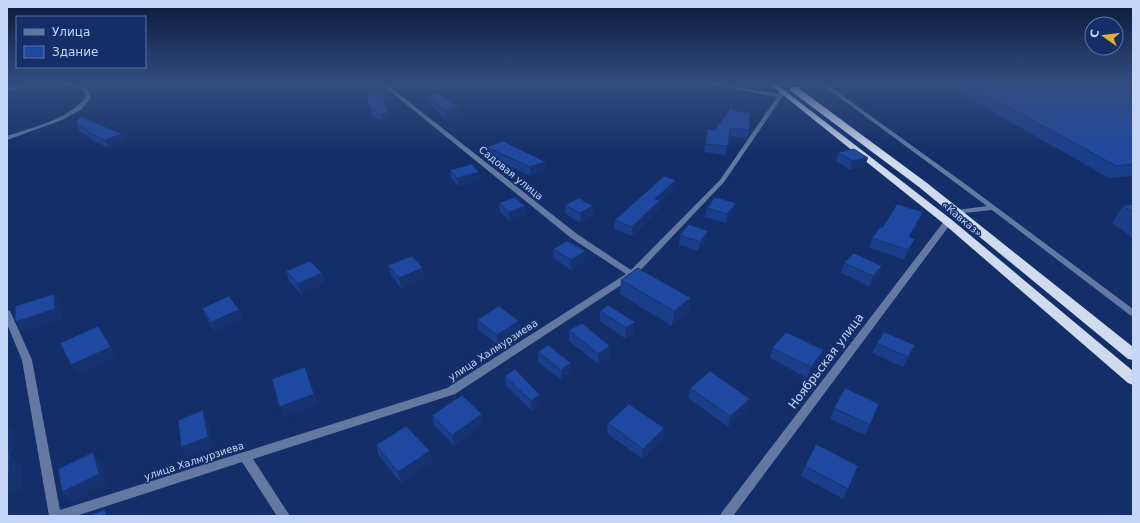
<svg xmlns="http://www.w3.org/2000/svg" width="1140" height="523" font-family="'DejaVu Sans',sans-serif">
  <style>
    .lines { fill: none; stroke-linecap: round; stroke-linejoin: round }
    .street { fill: #6479a2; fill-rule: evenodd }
    .highway { fill: #d1dbf0; fill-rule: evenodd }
    .wall { fill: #1b3e8a }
    .shaded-wall { fill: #163270 }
    .building { fill: #1f48a0; stroke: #163270 }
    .labels { text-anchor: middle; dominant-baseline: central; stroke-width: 3; stroke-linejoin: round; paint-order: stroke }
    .street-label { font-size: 10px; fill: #c4d7fb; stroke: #132e68 }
    .near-street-label { font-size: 12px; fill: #c4d7fb; stroke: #132e68 }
  </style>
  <rect width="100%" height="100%" fill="#132e68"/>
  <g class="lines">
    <path class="street" d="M26 83H33L7 91V87Z
      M62 83 77 84 88 89 91 98 82 109 62 120 7 140V136C33 127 67 120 85 98L84 91 75 87 62 84Z
      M380 83H385L577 234 631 270 720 180 777 97 708 84 706 83H714L778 94 779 88 784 89 783 96 724 182 635 276 455 394 253 459 290 516H277L242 462 76 516H49L22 360 7 324V310L10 311 11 313 32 360 60 510 447 388 626 274 571 238Z
      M820 83H825L968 186 1133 309V316L1130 315 992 210 954 214 953 212 957 210 987 206Z
      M945 220H948L952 222 733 516H720L722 512Z"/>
    <path class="highway" d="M768 83H775L952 220 1133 371V385L1128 383 944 224Z
      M791 87H797L927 183 1133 347V360L1128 359 919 187 791 91Z"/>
  </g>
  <path class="wall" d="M942 83H1133V176L1109 178Z
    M427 96 460 114 446 119 428 103Z
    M367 100 389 112 391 119 383 122 372 116 369 108Z
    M732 110 749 130 747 138 729 136 726 155 704 152 705 144 715 130Z
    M76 124 125 142 109 148 90 139 88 136 80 132Z
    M487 147 546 170 531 176 488 156Z
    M838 152 865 166 850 170 836 161Z
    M450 170 479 172 480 180 459 187 451 178Z
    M676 180 675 189 660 202 659 209 632 236 614 229 615 220Z
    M499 203 525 206 526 215 510 221 500 212Z
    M1133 204V238L1112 223 1123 206Z
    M565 205 593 215 580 222 565 214Z
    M707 208 734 212 726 223 705 217Z
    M923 212 919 221 910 237 911 248 904 260 869 247 872 238 882 228Z
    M680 235 707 240 698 251 679 245Z
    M553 249 585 261 571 270 553 258Z
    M844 263 879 275 869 286 841 273Z
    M388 265 425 278 401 288 391 275Z
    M286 271 322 273 325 283 301 294 289 281Z
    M621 280 689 312 672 326 620 294Z
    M202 308 239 310 243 320 216 332 206 318Z
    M600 311 634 332 626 339 600 321Z
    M477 320 519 321 520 331 498 345 478 330Z
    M569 330 610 356 598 364 569 341Z
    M877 343 910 355 903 367 872 353Z
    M772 348 824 350 820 360 807 378 770 358Z
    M538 352 571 363V373L561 380 538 362Z
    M505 376 540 395V405L532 411 506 386Z
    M690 388 747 409 728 427 688 398Z
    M879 404 865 435 830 419 834 408Z
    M482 414 483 424 454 446 434 425 432 415Z
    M608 423 663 439 642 459 607 433Z
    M376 445 432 462 401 483 379 456Z
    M805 466H858L843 499 801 476Z"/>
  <path class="shaded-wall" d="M459 107 460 114 446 119 445 111Z
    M389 112 391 119 383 122 381 114Z
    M122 134 125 142 109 148 105 140Z
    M868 158 865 166 850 170 852 161Z
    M546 162V170L531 176 530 167Z
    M479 172 480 180 459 187 457 178Z
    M676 180 675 189 660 202 659 209 632 236V227L655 199Z
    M736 203 734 212 726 223 727 214Z
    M525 206 526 215 510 221 509 212Z
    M593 206V215L580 222V213Z
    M923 212 919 221 905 246 909 237Z
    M708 231 707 240 698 251 700 242Z
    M915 239 911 248 904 260 908 250Z
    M586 251 585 261 571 270V260Z
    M882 266 879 275 869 286 873 276Z
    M423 268 425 278 401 288 399 278Z
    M322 273 325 283 301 294 298 284Z
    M54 294 60 304 62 319 22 332 15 322Z
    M691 298 689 312 672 326 674 311Z
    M239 310 243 320 216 332 211 322Z
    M519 321 520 331 498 345 497 335Z
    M635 322 634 332 626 339V328Z
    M915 345 910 355 903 367 908 357Z
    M610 346V356L598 364V354Z
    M111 347 117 357 78 375 71 365Z
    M824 350 820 360 807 378 811 367Z
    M571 363V373L561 380V370Z
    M305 367 318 405 284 418 279 407Z
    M540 395V405L532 411 531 401Z
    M750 399 747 409 728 427 730 416Z
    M203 410 208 421 214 448 187 458 181 447Z
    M482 414 483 424 454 446 452 435Z
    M7 422 13 429 12 451 9 452 22 467 23 489 7 495Z
    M664 428 663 439 642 459 643 449Z
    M430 451 432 462 401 483 398 472Z
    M93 452 101 462 107 484 71 502 62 492Z
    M105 509 111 516H106Z"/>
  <path class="building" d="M965 83H1133V164L1116 166Z
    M381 93 389 112 381 114 370 108 367 100 368 95Z
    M438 93 459 107 445 111 427 96Z
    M733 104 732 110 750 113 749 130 730 128 728 146 705 144 708 129 715 130Z
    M80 116 122 134 105 140 86 131 89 130 76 124Z
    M503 141 546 162 530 167 487 147Z
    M854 149 868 158 852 161 838 152Z
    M472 164 479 172 457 178 450 170Z
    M664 176 676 180 655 199 660 200 632 227 615 220Z
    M515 197 525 206 509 212 499 203Z
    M715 197 736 203 727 214 707 208Z
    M579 198 593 206 580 213 565 205Z
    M897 204 923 212 909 237 915 239 908 250 872 238 880 227 882 228Z
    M1133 204V212L1123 206Z
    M689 224 708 231 700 242 680 235Z
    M567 241 586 251 571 260 553 249Z
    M854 253 882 266 873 276 844 263Z
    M412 256 423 268 399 278 388 265Z
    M310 261 322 273 298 284 286 271Z
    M638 268 691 298 674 311 621 280Z
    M54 294 55 309 15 322V306Z
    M229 296 239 310 211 322 202 308Z
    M608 305 635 322 626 328 600 311Z
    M499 306 519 321 497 335 477 320Z
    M582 323 610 346 598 354 569 330Z
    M98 326 111 347 71 365 60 343Z
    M786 332 824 350 811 367 772 348Z
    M884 332 915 345 908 357 877 343Z
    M548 345 571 363 561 370 538 352Z
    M305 367 314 394 279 407 272 379Z
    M515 369 540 395 531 401 505 376Z
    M710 371 750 399 730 416 690 388Z
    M845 388 879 404 870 425 834 408Z
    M462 395 482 414 452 435 432 415Z
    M629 404 664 428 643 449 608 423Z
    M203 410 208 437 181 447 178 420Z
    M406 426 430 451 398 472 376 445Z
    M816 444 858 466 848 489 805 466Z
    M7 452H9V473L7 474Z
    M93 452 99 474 62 492 58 469Z
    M105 509 106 516H89Z"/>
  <linearGradient id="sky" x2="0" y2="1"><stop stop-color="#0a1939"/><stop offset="0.53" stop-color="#334c80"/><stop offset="1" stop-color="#334c80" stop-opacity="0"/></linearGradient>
  <rect width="1140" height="156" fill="url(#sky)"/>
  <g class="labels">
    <g class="street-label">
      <text transform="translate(511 173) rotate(39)">Садовая улица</text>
      <text transform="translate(962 219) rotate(40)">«Кавказ»</text>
      <text transform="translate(493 350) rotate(-33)">улица Халмурзиева</text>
      <text transform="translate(194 461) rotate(-18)">улица Халмурзиева</text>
    </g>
    <g class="near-street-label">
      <text transform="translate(826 361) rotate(-53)">Ноябрьская улица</text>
    </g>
  </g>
  <rect width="1140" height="523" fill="none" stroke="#c4d7fb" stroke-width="16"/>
  <rect x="16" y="16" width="130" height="52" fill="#132e68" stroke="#5a72a3"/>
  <rect x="24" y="29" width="20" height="6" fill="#6479a2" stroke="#5a72a3"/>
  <text x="52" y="36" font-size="12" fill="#c4d7fb">Улица</text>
  <rect x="24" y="46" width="20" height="12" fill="#1f48a0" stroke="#5a72a3"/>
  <text x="52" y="56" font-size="12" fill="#c4d7fb">Здание</text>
  <g transform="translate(1104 36) rotate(284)"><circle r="19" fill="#132e68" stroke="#5a72a3"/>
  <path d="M0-3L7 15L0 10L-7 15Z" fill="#e4ae35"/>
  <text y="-6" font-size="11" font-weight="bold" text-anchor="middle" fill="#c4d7fb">С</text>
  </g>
</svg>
